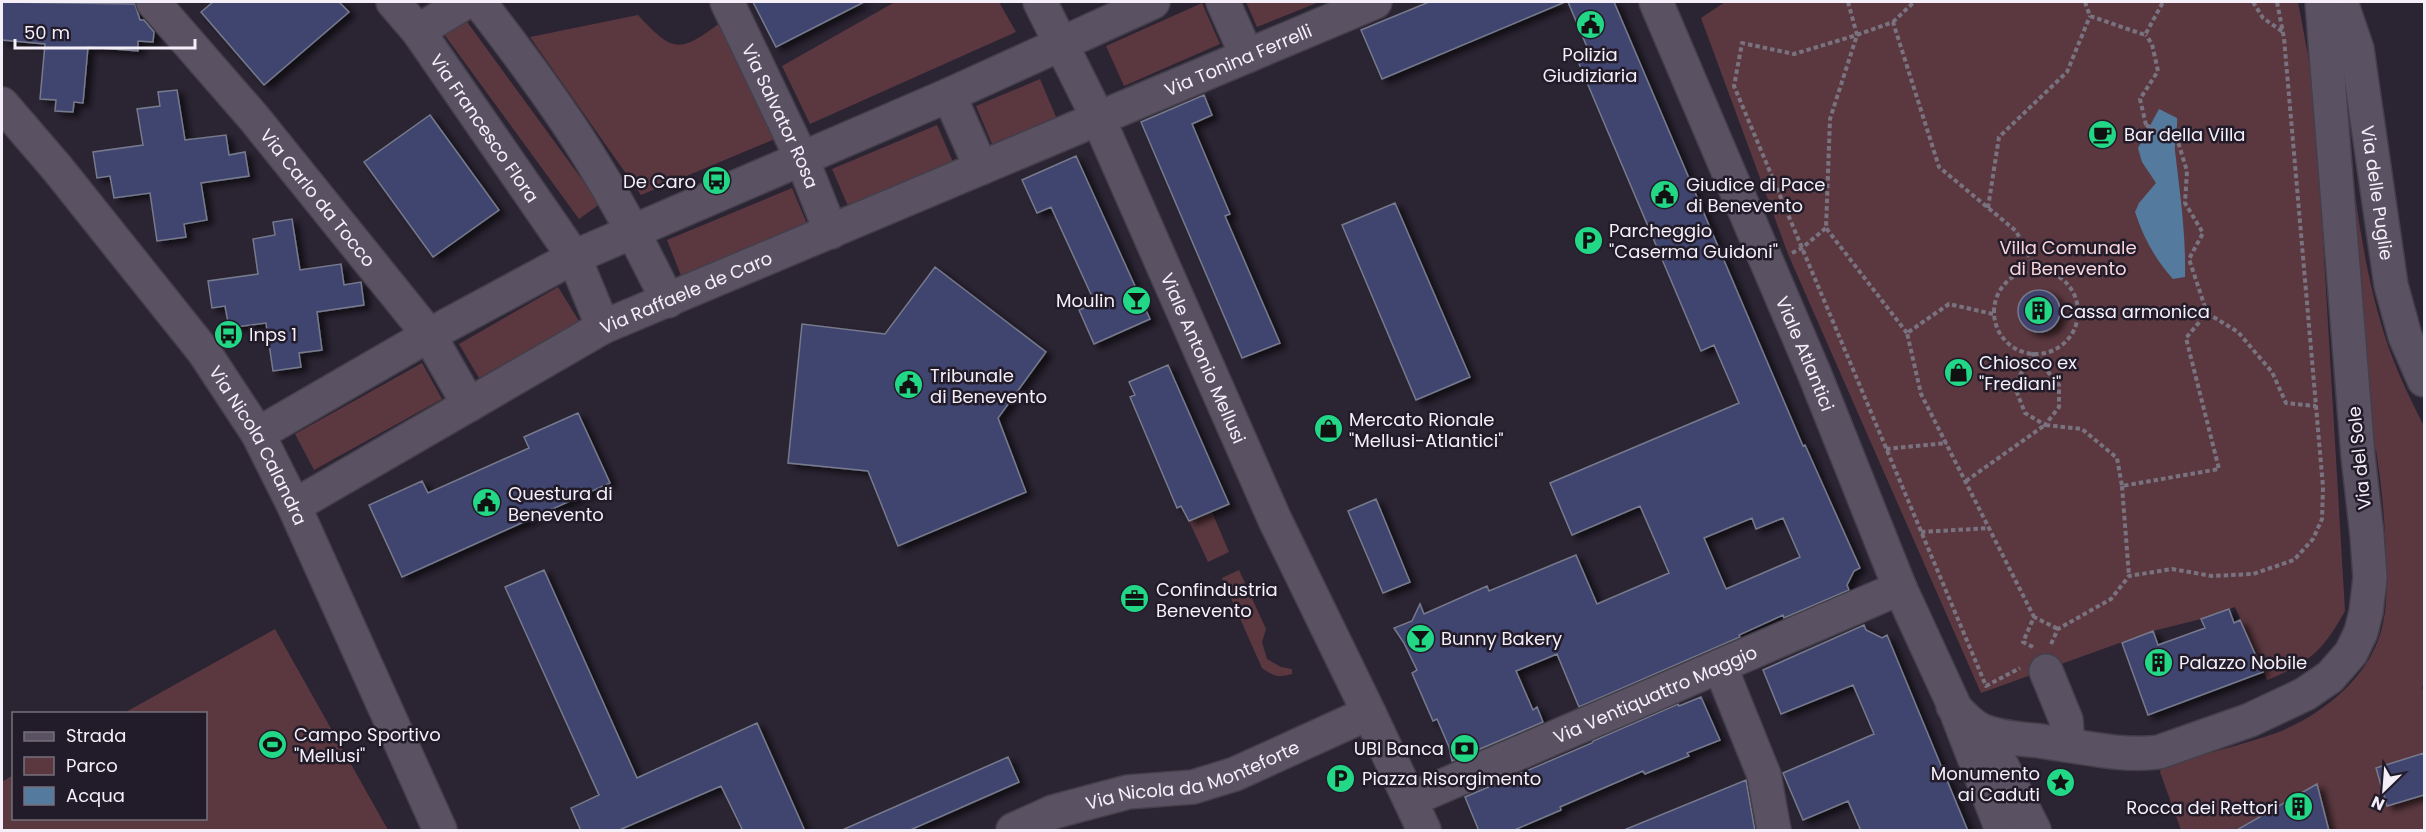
<svg xmlns="http://www.w3.org/2000/svg" width="2426" height="832" font-family="Poppins,sans-serif">
  <style>
    .green { fill: #5b383f }
    .water { fill: #547b9e }
    .building { fill: #40456f; stroke: #767a8c; stroke-width: 1.5; fill-rule: evenodd; filter: url(#shadow) }
    .lines { fill: none; stroke-linecap: round; stroke-linejoin: round }
    .minor-casing { stroke: #453f4b; stroke-width: 36 }
    .path { stroke: #797380; stroke-width: 4; stroke-dasharray: 4.5 3; stroke-linecap: butt }
    .minor { stroke: #5a5263; stroke-width: 33 }
    .path-bridge { stroke: #797380; stroke-width: 4; stroke-dasharray: 4.5 3; stroke-linecap: butt }
    .labels { text-anchor: middle; dominant-baseline: central; stroke-width: 5; stroke-linejoin: round; paint-order: stroke }
    .poi-label { font-size: 18px; fill: #f4eff9; stroke: #221b29; text-anchor: start }
    .street-label { font-size: 18px; fill: #f4eff9; stroke: #221b29 }
    .park-label { font-size: 18px; fill: #f8d5da; stroke: #221b29 }
  </style>
  <defs>
    <filter id="shadow"><feDropShadow dx="6" dy="4" stdDeviation="3" flood-color="#0009"/></filter>
  </defs>
  <rect width="100%" height="100%" fill="#2b2433"/>
  <path class="green" d="M895 2H999L1016 32 810 124 782 66Z
    M1246 2H1319L1257 27Z
    M1725 2H2298L2314 87 2345 611C2323 651 2309 663 2267 680L2235 607 2201 619 2153 631 1981 693 1788 254 1701 18Z
    M1202 3 1220 44 1124 86 1106 46Z
    M462 15 600 204 579 219 441 30Z
    M638 15C675 55 680 52 723 21L775 139 641 195 530 37Z
    M1040 79 1056 117 992 144 976 106Z
    M937 125 953 162 848 206 832 169Z
    M2347 140C2356 200 2363 262 2380 320 2390 357 2407 393 2424 426V683L2422 688 2424 691V830H2329L2316 784 2235 830H2181L2160 772 2162 766C2200 755 2239 746 2276 733 2323 715 2373 675 2383 623 2388 602 2386 580 2386 559 2385 521 2382 488 2376 450L2364 449Z
    M792 188 808 226 682 278 667 240Z
    M558 287 579 321 479 378 459 344Z
    M422 363 442 399 314 470 295 434Z
    M1212 512 1229 552 1208 562 1189 521Z
    M1239 570 1266 629 1262 642 1267 659 1281 667 1292 669V674C1279 678 1273 676 1262 668L1222 578Z
    M275 629 388 830H2V782L13 775 14 818H206V714L124 713Z"/>
  <path class="water" d="M2159 109 2177 118C2178 129 2174 140 2175 151 2180 193 2186 234 2185 277L2173 279C2155 259 2143 237 2135 212L2139 203 2156 183 2142 162 2138 148Z"/>
  <path class="building" d="M2 2 135 4 140 20H144L154 32 153 42 138 41V51L88 47 83 103 74 102 73 112 55 111 56 100 40 99 45 44 2 40Z
    M213 2H339L349 12 264 85 201 12Z
    M753 2H864L776 47Z
    M1429 2H1565L1382 79 1361 30Z
    M1568 2H1614L1803 446 1805 445 1860 568 1854 571 1847 585 1849 590 1784 618 1783 615 1739 635 1740 637 1579 707 1557 654 1516 671 1533 710 1537 707 1543 722 1452 761 1449 747 1437 719 1433 721 1412 673 1417 670 1404 643 1394 628 1412 621 1420 604 1424 614 1487 586 1489 591 1576 555 1597 604 1669 573 1640 506 1572 535 1550 483 1739 403 1714 345 1701 351 1577 59 1590 54ZM1752 518 1756 529 1783 518 1800 557 1726 589 1704 538Z
    M177 90 185 140 226 135 229 155 245 152 249 176 201 183 207 220 184 224 186 237 157 241 150 193 114 198 110 176 97 178 93 152 143 145 137 109 160 106 158 92Z
    M1204 95 1212 115 1192 124 1230 214 1225 216 1280 343 1242 358 1141 122Z
    M430 115 499 210 433 257 364 162Z
    M1076 156 1150 319 1094 344 1079 310 1095 303 1051 207 1037 213 1022 180Z
    M1395 203 1470 377 1416 400 1342 225Z
    M292 219 300 270 341 264 344 285 361 282 364 305 317 312 322 350 299 353 301 367 273 371 266 323 229 328 225 306 212 308 208 281 258 274 253 239 275 235 273 222Z
    M935 267 1046 352 998 418 1026 492 898 546 868 471 788 463 802 324 885 334Z
    M2018 311a21 21 0 1 1 42 0a21 21 0 1 1-42 0Z
    M1168 365 1229 504 1189 521 1181 506 1177 508 1130 397 1135 395 1129 382Z
    M578 413 610 483 402 577 369 505 422 481 428 493 529 448 524 437Z
    M1376 499 1410 582 1383 593 1348 511Z
    M544 570 637 778 757 723 805 831H743L721 786 617 831H581L571 808 599 795 505 587Z
    M2229 609 2234 623 2240 620 2263 672 2148 715 2122 643 2153 631 2158 645 2205 628 2201 619Z
    M1864 625 1866 630 1882 638 1887 635 1968 831H1861L1848 801 1803 820 1783 773 1874 734 1853 685 1781 714 1763 670Z
    M1701 697 1720 740 1687 753 1689 756 1645 774 1643 771 1592 793 1560 807 1561 810 1512 831H1479L1465 797 1592 743 1593 741 1678 704 1679 706Z
    M2424 753V795L2387 806 2376 768Z
    M1008 757 1019 782 908 831H840Z
    M1746 780 1755 831H1624V830Z
    M2317 784 2329 831H2235Z"/>
  <g class="lines">
    <defs>
      <g id="minor">
        <path id="s1" d="M153 2 254 118 429 335 469 405"/>
        <path id="s2" d="M393 2 418 31 574 257 603 327"/>
        <path d="M479 2C521 56 563 112 598 171 624 213 646 257 668 301"/>
        <path id="s3" d="M727 2 802 159 831 232"/>
        <path id="s4" d="M1040 2 1098 118 1275 520 1369 713 1424 830"/>
        <path d="M1223 2 1247 56"/>
        <path id="s5" d="M1656 2 1815 375 1900 588 1953 703 2002 830"/>
        <path id="s6" d="M2341 2 2357 49 2391 285 2405 336 2424 380"/>
        <path d="M418 31 466 2"/>
        <path d="M949 95 981 168"/>
        <path id="s7" d="M2 104 57 168 204 352 258 434 294 506 440 830"/>
        <path d="M258 434 429 335 574 257 949 95 1153 2"/>
        <path id="s8" d="M294 506 603 327 1375 2"/>
        <path d="M1720 666 1764 775 1774 830"/>
        <path d="M2046 671 2066 720 2068 745"/>
        <path d="M1953 706C1962 715 1970 725 1981 730 1998 738 2022 739 2040 741 2078 746 2121 757 2159 752L2250 720 2305 694 2330 677 2351 653 2361 632 2366 612 2370 578 2367 535 2358 456 2322 2"/>
        <path d="M1982 731 2000 762 2034 830"/>
        <path id="s9" d="M1410 800 1900 588"/>
        <path id="s10" d="M1013 830 1053 812 1128 792 1193 787 1235 774 1369 713"/>
      </g>
    </defs>
    <use href="#minor" class="minor-casing"/>
    <path class="path" d="M1848 2 1857 35 1794 54 1742 43 1734 86 1986 686 2020 668
      M2085 2 2090 16 2145 35 2163 2
      M2253 2 2263 18 2283 32
      M1893 22 1914 2
      M2146 125 2140 99 2158 71 2152 44 2146 35
      M1988 208 1999 137 2067 72 2090 16
      M1792 253 1802 248 1826 228
      M1994 312a42 42 0 1 1 84 0a42 42 0 1 1-84 0Z
      M2207 313 2238 332 2272 372 2286 403 2316 406
      M1993 314 1949 304 1907 333 1921 394 2034 617
      M1907 333 1826 228 1830 119 1857 35 1893 22 1939 167 2016 231 2036 269
      M2033 354 2059 385V407L2045 425 2025 413 2014 385Z
      M1886 449 1947 443
      M1966 481 2045 425 2082 429 2117 458 2122 486 2219 469 2186 338 2207 313 2189 259 2203 233 2185 203 2187 171 2178 142
      M2122 486 2129 576
      M1921 532 1990 528
      M2051 644 2058 629 2111 599 2129 576 2172 569 2212 576 2253 574 2294 560 2313 539 2322 519 2323 487 2284 38 2277 2
      M2033 647 2023 642 2034 617 2058 629"/>
    <use href="#minor" class="minor"/>
    <path class="path-bridge" d="M2146 125 2178 142"/>
  </g>
  <defs>
    <symbol id="civic-disc" viewBox="-11 -11 22 22"><circle r="9.5" fill="#22d887" stroke="#221b29"/><path d="M-.6-6.5H3V-4.5H.6V-3L4-1V1h2V6H-6V1h2V-1L-.6-3ZM-1.2 2.5V6h2.4V2.5Z" fill="#111"/></symbol>
    <symbol id="cafe-disc" viewBox="-11 -11 22 22"><circle r="9.5" fill="#22d887" stroke="#221b29"/><path d="M-5.5-4.5H6V0H3Q3 3.5 0 3.5H-2.5Q-5.5 3.5-5.5 0ZM3-3.2v2h1.7v-2ZM-6 4.5H4V6H-6Z" fill="#111"/></symbol>
    <symbol id="bus-disc" viewBox="-11 -11 22 22"><circle r="9.5" fill="#22d887" stroke="#221b29"/><path d="M-5-6H5V4H4V6H2V4H-2V6H-4V4H-5ZM-3.5-4V0h7V-4ZM-3.5 1.2v1.5H-2V1.2ZM2 1.2v1.5H3.5V1.2Z" fill="#111"/></symbol>
    <symbol id="parking-disc" viewBox="-11 -11 22 22"><circle r="9.5" fill="#22d887" stroke="#221b29"/><path d="M-3.5-5.5H1a3.5 3.5 0 0 1 0 7H-1V5.5H-3.5ZM-1-3.4V-.6H.8a1.4 1.4 0 0 0 0-2.8Z" fill="#111"/></symbol>
    <symbol id="bar-disc" viewBox="-11 -11 22 22"><circle r="9.5" fill="#22d887" stroke="#221b29"/><path d="M-6-5H6L.8 .8V4.5H3.5V6h-7V4.5H-.8V.8Z" fill="#111"/></symbol>
    <symbol id="building-disc" viewBox="-11 -11 22 22"><circle r="9.5" fill="#22d887" stroke="#221b29"/><path d="M-4-6H4V6H1V3H-1V6H-4ZM-2.5-4.3h1.7v1.8h-1.7ZM.8-4.3h1.7v1.8H.8ZM-2.5-1h1.7V.8h-1.7ZM.8-1h1.7V.8H.8Z" fill="#111"/></symbol>
    <symbol id="shop-disc" viewBox="-11 -11 22 22"><circle r="9.5" fill="#22d887" stroke="#221b29"/><path d="M-5-2.5h2.3a2.7 3.5 0 0 1 5.4 0H5L5.5 6h-11ZM-1.5-2.5h3a1.5 2.3 0 0 0-3 0Z" fill="#111"/></symbol>
    <symbol id="office-disc" viewBox="-11 -11 22 22"><circle r="9.5" fill="#22d887" stroke="#221b29"/><path d="M-6-3h4V-5.5h4V-3h4V5H-6ZM-1-4.5V-3h2v-1.5ZM-6 0V1H6V0Z" fill="#111"/></symbol>
    <symbol id="stadium-disc" viewBox="-11 -11 22 22"><circle r="9.5" fill="#22d887" stroke="#221b29"/><path d="M0-5a6.5 5 0 1 0 0 10a6.5 5 0 1 0 0-10ZM-3.5-1.8h7v3.6h-7Z" fill="#111"/></symbol>
    <symbol id="bank-disc" viewBox="-11 -11 22 22"><circle r="9.5" fill="#22d887" stroke="#221b29"/><path d="M-6-4H6V4H-6ZM0-2.3a2.3 2.3 0 1 0 0 4.6a2.3 2.3 0 1 0 0-4.6Z" fill="#111"/></symbol>
    <symbol id="sight-disc" viewBox="-11 -11 22 22"><circle r="9.5" fill="#22d887" stroke="#221b29"/><path d="M0-6L1.8-2.2L6-1.7L2.9 1.2L3.7 5.4L0 3.3L-3.7 5.4L-2.9 1.2L-6-1.7L-1.8-2.2Z" fill="#111"/></symbol>
  </defs>
  <g fill-rule="evenodd">
    <use href="#civic-disc" x="1574" y="8" width="33" height="33"/>
    <use href="#cafe-disc" x="2086" y="118" width="33" height="33"/>
    <use href="#bus-disc" x="700" y="164" width="33" height="33"/>
    <use href="#civic-disc" x="1648" y="178" width="33" height="33"/>
    <use href="#parking-disc" x="1572" y="224" width="33" height="33"/>
    <use href="#bar-disc" x="1120" y="284" width="33" height="33"/>
    <use href="#building-disc" x="2022" y="294" width="33" height="33"/>
    <use href="#bus-disc" x="212" y="318" width="33" height="33"/>
    <use href="#shop-disc" x="1942" y="356" width="33" height="33"/>
    <use href="#civic-disc" x="892" y="368" width="33" height="33"/>
    <use href="#shop-disc" x="1312" y="412" width="33" height="33"/>
    <use href="#civic-disc" x="470" y="486" width="33" height="33"/>
    <use href="#office-disc" x="1118" y="582" width="33" height="33"/>
    <use href="#bar-disc" x="1404" y="622" width="33" height="33"/>
    <use href="#building-disc" x="2142" y="646" width="33" height="33"/>
    <use href="#stadium-disc" x="256" y="728" width="33" height="33"/>
    <use href="#bank-disc" x="1448" y="732" width="33" height="33"/>
    <use href="#parking-disc" x="1324" y="762" width="33" height="33"/>
    <use href="#sight-disc" x="2044" y="766" width="33" height="33"/>
    <use href="#building-disc" x="2282" y="790" width="33" height="33"/>
  </g>
  <g class="labels">
    <g class="poi-label">
      <text x="1590" y="54" text-anchor="middle">Polizia<tspan x="1590" dy="21">Giudiziaria</tspan></text>
      <text x="2124" y="134">Bar della Villa</text>
      <text x="696" y="181" text-anchor="end">De Caro</text>
      <text x="1686" y="184">Giudice di Pace<tspan x="1686" dy="21">di Benevento</tspan></text>
      <text x="1609" y="230">Parcheggio<tspan x="1609" dy="21">"Caserma Guidoni"</tspan></text>
      <text x="1115" y="300" text-anchor="end">Moulin</text>
      <text x="2060" y="311">Cassa armonica</text>
      <text x="249" y="334">Inps 1</text>
      <text x="1979" y="362">Chiosco ex<tspan x="1979" dy="21">"Frediani"</tspan></text>
      <text x="930" y="375">Tribunale<tspan x="930" dy="21">di Benevento</tspan></text>
      <text x="1349" y="419">Mercato Rionale<tspan x="1349" dy="21">"Mellusi-Atlantici"</tspan></text>
      <text x="508" y="493">Questura di<tspan x="508" dy="21">Benevento</tspan></text>
      <text x="1156" y="589">Confindustria<tspan x="1156" dy="21">Benevento</tspan></text>
      <text x="1441" y="638">Bunny Bakery</text>
      <text x="2179" y="662">Palazzo Nobile</text>
      <text x="294" y="734">Campo Sportivo<tspan x="294" dy="21">"Mellusi"</tspan></text>
      <text x="1444" y="748" text-anchor="end">UBI Banca</text>
      <text x="2040" y="773" text-anchor="end">Monumento<tspan x="2040" dy="21">ai Caduti</tspan></text>
      <text x="1362" y="778">Piazza Risorgimento</text>
      <text x="2278" y="807" text-anchor="end">Rocca dei Rettori</text>
    </g>
    <g class="street-label">
      <text stroke="none"><textPath href="#s8" startOffset="1046">Via Tonina Ferrelli</textPath></text>
      <text stroke="none"><textPath href="#s3" startOffset="126">Via Salvator Rosa</textPath></text>
      <text stroke="none"><textPath href="#s2" startOffset="156">Via Francesco Flora</textPath></text>
      <text stroke="none"><textPath href="#s6" startOffset="195">Via delle Puglie</textPath></text>
      <text stroke="none"><textPath href="#s1" startOffset="256">Via Carlo da Tocco</textPath></text>
      <text stroke="none"><textPath href="#s8" startOffset="447">Via Raffaele de Caro</textPath></text>
      <text stroke="none"><textPath href="#s5" startOffset="382">Viale Atlantici</textPath></text>
      <text stroke="none"><textPath href="#s4" startOffset="392">Viale Antonio Mellusi</textPath></text>
      <text stroke="none"><textPath href="#s7" startOffset="428">Via Nicola Calandra</textPath></text>
      <text transform="translate(2359 458) rotate(-96)">Via del Sole</text>
      <text stroke="none"><textPath href="#s9" startOffset="267">Via Ventiquattro Maggio</textPath></text>
      <text stroke="none"><textPath href="#s10" startOffset="189">Via Nicola da Monteforte</textPath></text>
    </g>
    <g class="park-label">
      <text x="2068" y="247">Villa Comunale<tspan x="2068" dy="21">di Benevento</tspan></text>
    </g>
  </g>
  <rect width="2426" height="832" fill="none" stroke="#f4eff9" stroke-width="6"/>
  <rect x="12" y="712" width="195" height="108" fill="#221b29" stroke="#76707c" stroke-width="1.5"/>
  <rect x="24" y="732" width="30" height="9" fill="#5a5263" stroke="#76707c" stroke-width="1.5"/>
  <text x="66" y="742" font-size="18" fill="#f4eff9">Strada</text>
  <rect x="24" y="757" width="30" height="18" fill="#5b383f" stroke="#76707c" stroke-width="1.5"/>
  <text x="66" y="772" font-size="18" fill="#f4eff9">Parco</text>
  <rect x="24" y="787" width="30" height="18" fill="#547b9e" stroke="#76707c" stroke-width="1.5"/>
  <text x="66" y="802" font-size="18" fill="#f4eff9">Acqua</text>
  <g transform="translate(2384 790) rotate(205)" stroke="#221b29" stroke-width="4.5" paint-order="stroke">
  <path d="M0-4.5L10 22L0 15L-10 22Z" fill="#f4eff9"/>
  <text y="-9" font-size="16" font-weight="bold" text-anchor="middle" fill="#f4eff9">N</text>
  </g>
  <path d="M15 39v9h180v-9" fill="none" stroke="#f4eff9" stroke-width="3"/>
  <text x="24" y="39" font-size="18" fill="#f4eff9" stroke="#221b29" stroke-width="4.5" paint-order="stroke">50 m</text>
</svg>
